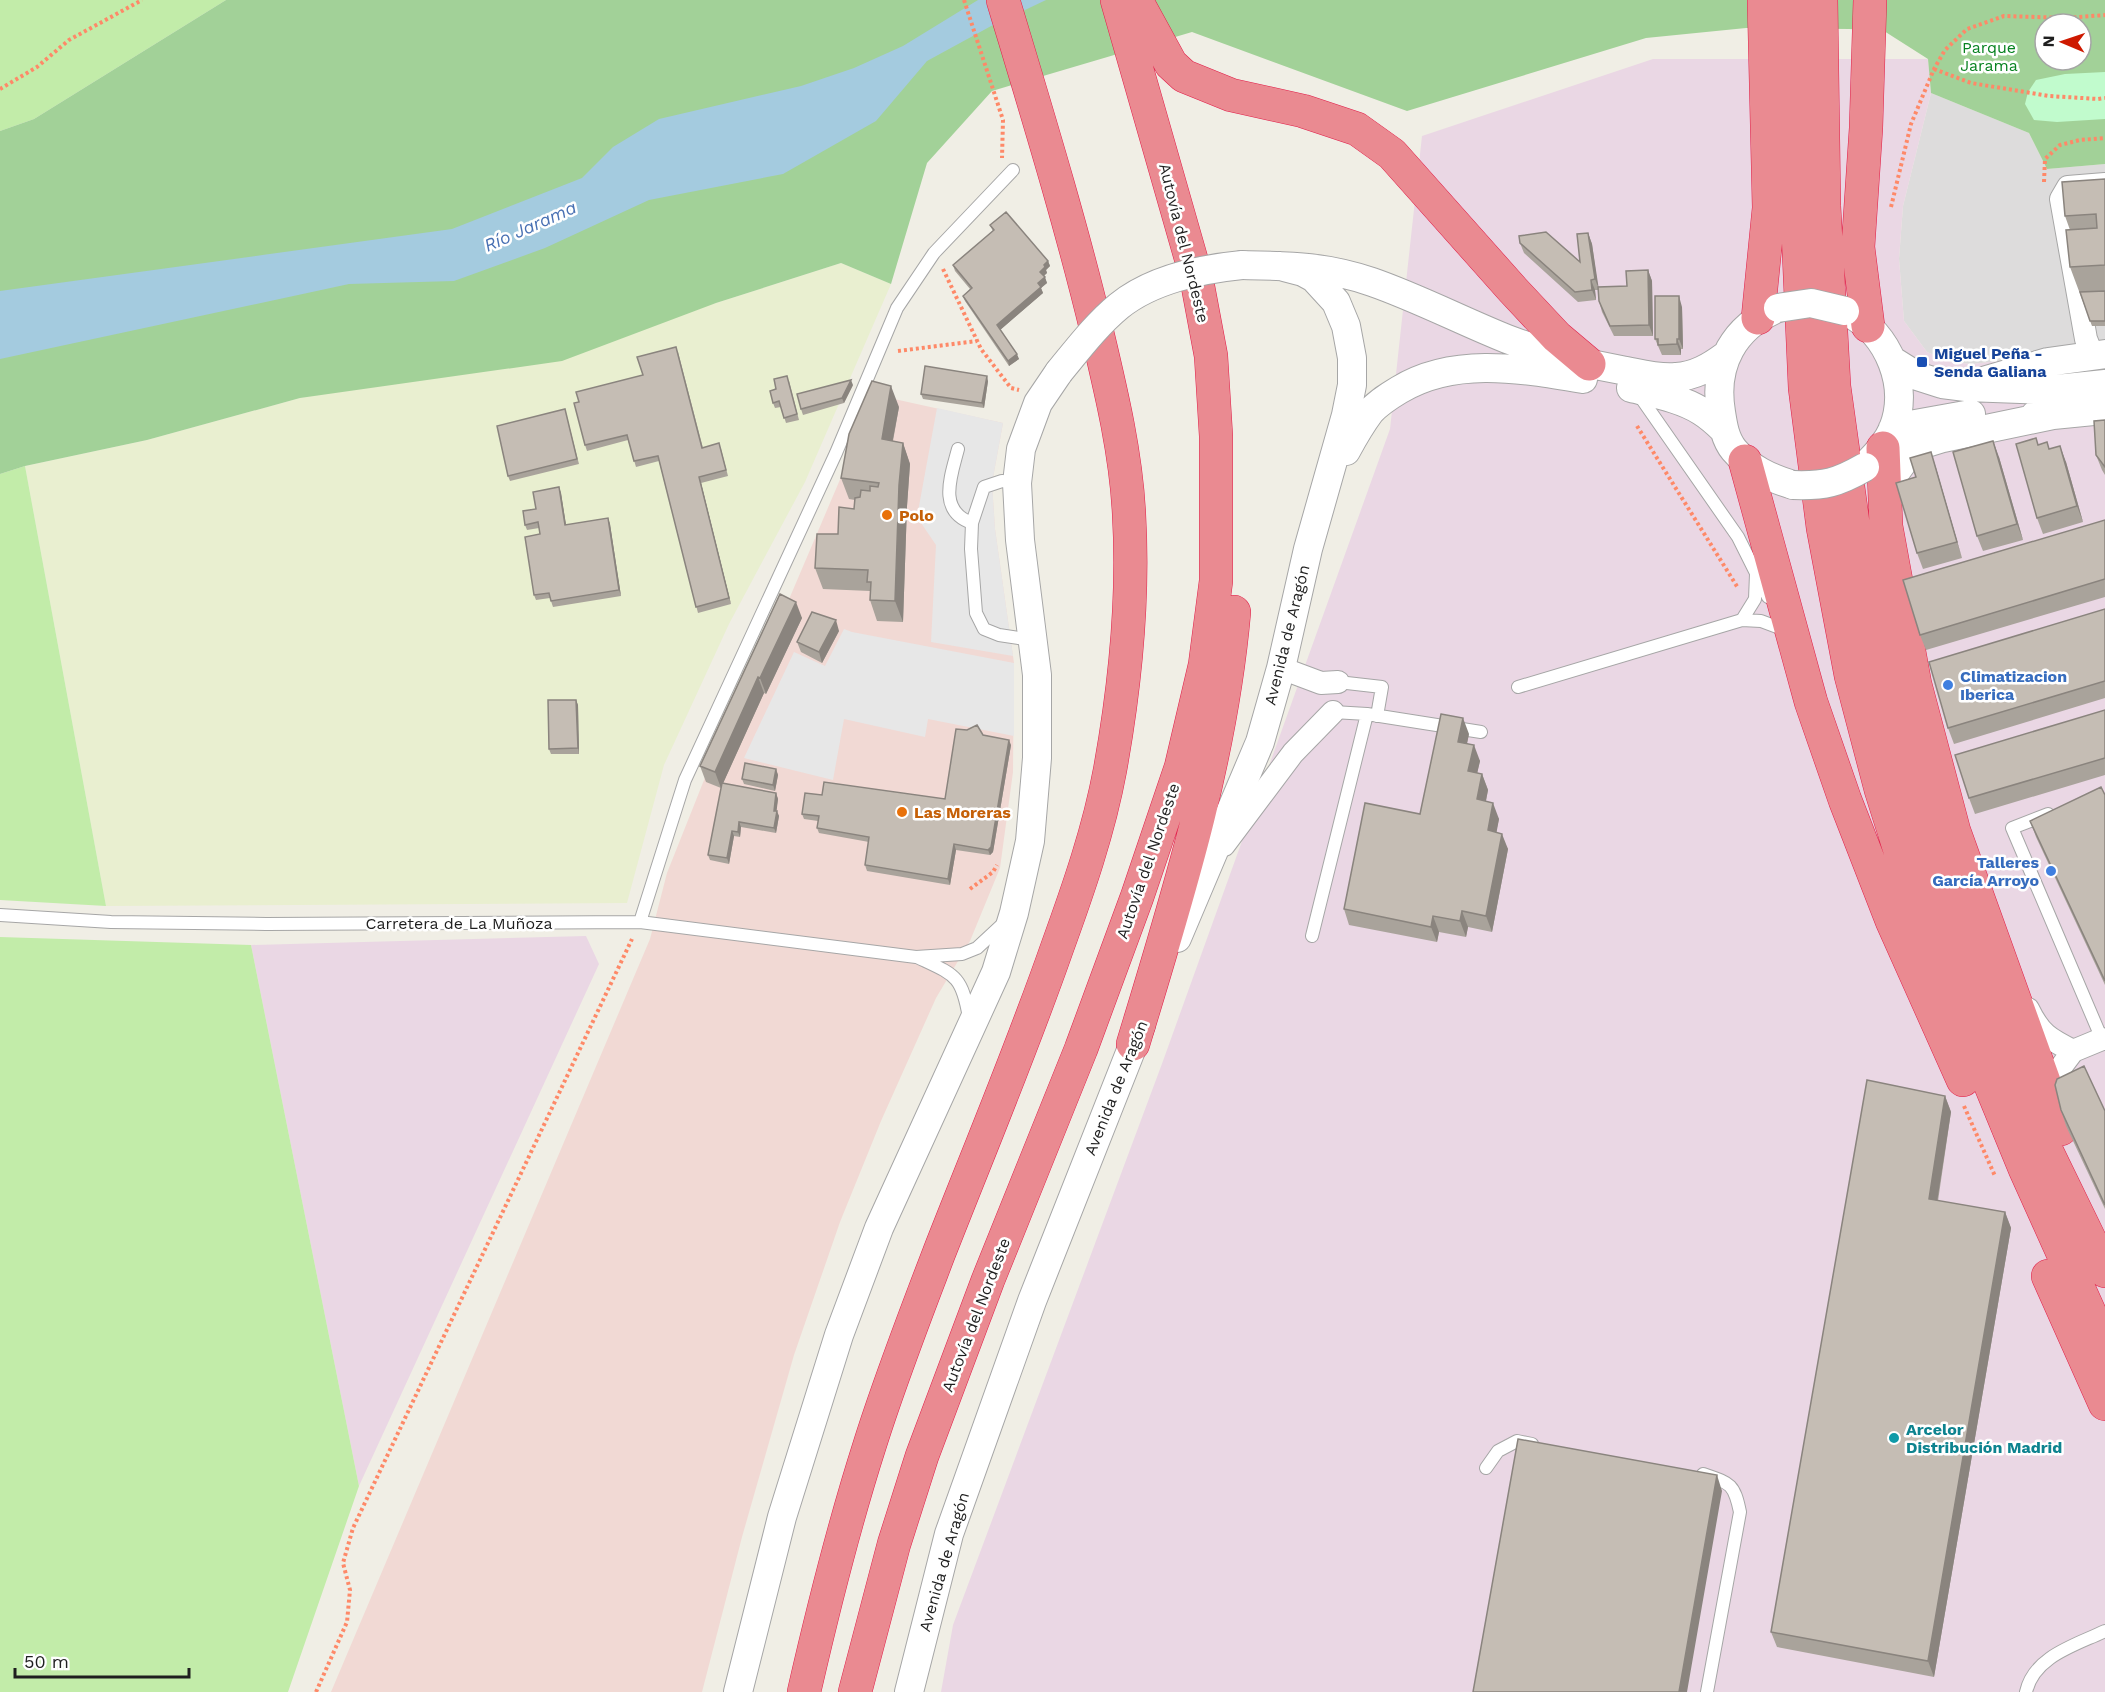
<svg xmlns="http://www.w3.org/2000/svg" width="2105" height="1692" font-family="'Work Sans',sans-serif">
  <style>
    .residential { fill: #dddcdc }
    .commercial { fill: #f1d9d4 }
    .industrial { fill: #ead7e4 }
    .farmland { fill: #e9efd0 }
    .grass { fill: #c2eca9 }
    .forest { fill: #a2d198; fill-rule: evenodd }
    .park { fill: #c1fbcd }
    .parking { fill: #e7e7e7 }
    .water { fill: #a4cbdf }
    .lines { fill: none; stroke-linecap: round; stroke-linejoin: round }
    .service-casing { stroke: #a6a6a6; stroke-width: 14 }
    .minor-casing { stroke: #a6a6a6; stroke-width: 24 }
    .tertiary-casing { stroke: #a6a6a6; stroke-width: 30 }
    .motorway-casing { stroke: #e11f4a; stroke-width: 34 }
    .path { stroke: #fe8968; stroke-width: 4; stroke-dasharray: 3 3; stroke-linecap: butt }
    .service { stroke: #fff; stroke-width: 12 }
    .minor { stroke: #fff; stroke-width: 22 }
    .tertiary { stroke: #fff; stroke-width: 28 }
    .motorway { stroke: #ea8a91; stroke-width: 33 }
    .tertiary-bridge-casing { stroke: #a6a6a6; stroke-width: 30; stroke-linecap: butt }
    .tertiary-bridge { stroke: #fff; stroke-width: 28 }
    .wall { fill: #a9a39b }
    .shaded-wall { fill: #8a847e }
    .building { fill: #c5bdb4; stroke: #8a847e; stroke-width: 1.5 }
    .transit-dot { fill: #1a4fb4; stroke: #fff; stroke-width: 2 }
    .food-dot { fill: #e8710a; stroke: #fff; stroke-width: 2 }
    .shop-dot { fill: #3f7fe0; stroke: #fff; stroke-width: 2 }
    .culture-dot { fill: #0f9aa8; stroke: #fff; stroke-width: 2 }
    .labels { text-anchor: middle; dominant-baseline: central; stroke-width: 5; stroke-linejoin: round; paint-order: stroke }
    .park-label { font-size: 16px; fill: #088321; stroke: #fff }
    .street-label { font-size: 16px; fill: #1f1f1f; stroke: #fff }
    .transit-label { font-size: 16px; font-weight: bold; fill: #164399; stroke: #fff; text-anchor: start }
    .food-label { font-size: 16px; font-weight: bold; fill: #c56008; stroke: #fff; text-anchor: start }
    .shop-label { font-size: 16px; font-weight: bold; fill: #366cbe; stroke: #fff; text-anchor: start }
    .culture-label { font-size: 16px; font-weight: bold; fill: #0d838f; stroke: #fff; text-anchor: start }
    .water-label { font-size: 18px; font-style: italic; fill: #4870b3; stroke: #fff }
  </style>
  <rect width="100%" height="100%" fill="#f0eee5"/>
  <path class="residential" d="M1931 93 2029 133 2047 169 2105 164V349L1972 364 1951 362 1927 352 1904 321 1899 259 1903 206Z"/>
  <path class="commercial" d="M876 395 1003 423 992 483 995 529 1014 663 1013 772 1000 868 970 941 936 998 881 1121 840 1222 794 1355 742 1537 702 1692H331L650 939 667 873 712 760 787 604Z"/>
  <path class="industrial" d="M1653 59H1928L1931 93 1903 206 1899 259 1904 321 1927 352 1951 362 1972 364 2105 349V1692H941L953 1625 1163 1061 1390 429 1422 136Z
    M586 936 599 964 359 1486 251 945Z"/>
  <path class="farmland" d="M841 263 891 284 805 482 729 624 664 765 627 903 106 906 25 466 147 440 300 398 716 303Z"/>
  <path class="grass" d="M0 0H226L34 119 0 131Z
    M25 466 106 906 0 900V474Z
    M0 937 251 945 359 1486 288 1692H0Z"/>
  <path class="forest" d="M226 0H2105V164L2047 169 2029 133 1931 93 1928 59 1884 31 1849 29 1746 28 1646 38 1407 111 1192 32 992 91 927 163 891 284 841 263 716 303 562 361 300 398 147 440 25 466 0 474V131L34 119ZM2045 24H2081V60H2045Z"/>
  <path class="park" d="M2105 72V119L2057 122 2034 120 2025 104 2028 92 2036 80 2065 74Z"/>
  <path class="parking" d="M937 408 1003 423 992 483 995 529 1013 656 931 642 936 545 917 517Z
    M844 629 852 632 1014 663V736L928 719 925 737 844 719 833 780 744 758 794 652 825 666Z"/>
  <path class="water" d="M978 0H1046L993 25 927 61 876 121 783 174 649 200 545 248 454 281 349 284 0 359V291L452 229 582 178 613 147 659 119 801 86 854 68 903 46Z"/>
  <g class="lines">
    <defs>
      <path id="service" d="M1639 395 1738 537 1768 597
        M958 449C951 476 937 511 972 523
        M1017 483 1002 481 984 487 972 523 971 549 976 613 984 629 999 635 1032 640
        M1756 574 1755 599 1742 620 1761 621 1785 630
        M1338 682 1382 687 1377 716
        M1518 687 1742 620
        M1333 712 1367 714 1481 732
        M2048 814 2012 828 2104 1044
        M0 915 111 922 266 924 640 922 916 957 962 954 977 948 1005 922
        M640 922 685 780 836 453 897 308 934 253 1013 170
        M1312 936 1367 714
        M917 957C955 975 962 975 969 1018
        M1486 1468 1498 1451 1517 1441 1532 1444
        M1703 1474C1730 1483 1734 1483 1740 1512L1707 1692
        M2026 1692C2034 1656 2076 1645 2105 1631"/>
      <path id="minor" d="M2093 356 2086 339 2061 199 2068 187 2105 184
        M1281 668 1321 683 1338 682
        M1224 845 1293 753 1333 712
        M2028 1009C2040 1034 2049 1039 2073 1051
        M2047 1093 2058 1071 2073 1051 2102 1039"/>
      <path id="tertiary" d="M1242 265C1290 266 1325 266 1372 282 1418 298 1462 321 1507 339 1544 353 1582 363 1621 370 1638 373 1658 379 1676 377 1695 376 1710 367 1725 356
        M1778 308C1734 327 1713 364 1721 412 1723 425 1725 439 1734 450 1750 469 1770 478 1793 485
        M1849 313C1889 334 1910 386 1893 429 1887 443 1878 453 1868 463
        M1893 361 1917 376 1942 384 1966 387 2047 390 2105 384
        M1987 380 2048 362 2105 354
        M1631 388C1655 394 1680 398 1701 411 1709 416 1717 423 1724 430
        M2035 415H2053L2105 410
        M1893 428 1971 414
        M1346 451C1353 438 1361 424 1370 412 1379 402 1389 396 1399 390 1455 356 1522 369 1583 379
        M1888 500 1895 473 1914 447 1943 438 2053 415
        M1177 938 1260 742 1281 668 1308 549 1346 415 1352 385V358L1346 326 1336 302 1314 278 1303 272 1280 266
        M738 1692 782 1517 839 1335 879 1228 996 972 1014 913 1030 841 1037 758V675L1020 540 1017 483 1021 449 1038 403 1059 372
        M909 1692 949 1534 1032 1301 1141 1025"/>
      <path id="motorway" d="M1136 0 1171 64 1184 76 1231 95 1303 111 1357 129 1392 154 1513 290 1557 337 1589 364
        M1793 0 1797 209 1805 388 1823 528 1851 676 1881 790 1919 911 2025 1169 2105 1347
        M1821 0 1824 206 1834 386 1853 523 1879 666 1910 780 1947 902 1999 1039 2048 1154 2105 1271
        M1758 318 1769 208 1764 0
        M1868 326 1858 247 1866 128 1870 0
        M1883 448 1886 526 1915 684 1954 831 2061 1129
        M1745 461 1811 702 1845 800 1892 921 1963 1080
        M1133 1044C1176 902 1221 761 1234 612
        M2048 1276 2105 1404
        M804 1692C823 1609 844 1525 870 1444 890 1380 915 1316 939 1253 979 1151 1021 1051 1057 948 1078 890 1099 830 1110 770 1125 687 1134 599 1129 514 1126 453 1111 391 1097 332 1070 220 1036 110 1003 0
        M855 1692 894 1544 922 1456 988 1280 1081 1049 1137 897 1181 767 1205 665 1216 581V436L1211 356 1196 276 1117 0"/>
    </defs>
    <use href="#service" class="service-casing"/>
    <use href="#minor" class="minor-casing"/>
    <use href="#tertiary" class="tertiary-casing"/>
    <use href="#motorway" class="motorway-casing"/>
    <path class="path" d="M964 0 1003 120 1002 158
      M1934 69 1971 83 2049 96 2098 99 2105 98
      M0 89 37 67 69 40 142 0
      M2044 182 2045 159 2060 145 2080 140 2105 138
      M1891 207 1911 124 1934 69 1945 50 1967 29 2004 16 2068 18 2105 15
      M943 269 981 349 1011 388 1019 390
      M898 351 977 341
      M1637 426 1738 588
      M970 889 993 872 997 865
      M1964 1106 1995 1176
      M316 1692 347 1622 350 1590 343 1563 353 1528 632 939"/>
    <use href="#service" class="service"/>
    <use href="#minor" class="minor"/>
    <use href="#tertiary" class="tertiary"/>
    <use href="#motorway" class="motorway"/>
    <defs>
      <path id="tertiary-bridge" d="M1778 308 1811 303 1845 311
        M1059 372C1078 349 1096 325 1119 306 1151 280 1201 269 1242 265
        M1793 485C1825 486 1837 483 1865 467"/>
    </defs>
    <use href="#tertiary-bridge" class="tertiary-bridge-casing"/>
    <use href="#tertiary-bridge" class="tertiary-bridge"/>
  </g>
  <path class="wall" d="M2105 179V326H2092L2070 267V230L2065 216Z
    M990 225 1048 261 1050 266 1046 270 1047 273 1044 276 1047 283 1041 288 1043 293 1000 330 1019 359 1009 366 965 301 963 296 970 289 955 271 953 265 993 231Z
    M1588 233 1592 244 1598 288 1627 286 1648 270 1652 281 1653 336H1614L1602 312 1599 301 1598 290H1595L1596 300 1578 302 1524 253 1520 243 1580 262Z
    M1682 307 1683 349H1681V355H1662L1655 339Z
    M678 352 703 448 721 449 728 476 701 483 731 604 698 613 659 461 636 467 628 440 587 451 585 445 579 402 643 375Z
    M789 381 799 420 786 423 781 407 775 408 773 403 776 389Z
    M988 381 984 408 923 399 921 394Z
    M853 385 844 403 803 415 801 409Z
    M899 407 893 441 903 443 910 464 907 506 903 622 877 621 870 600V591L823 589 815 568 854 509 855 500 849 499 841 478Z
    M565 409 579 464 510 481 508 476Z
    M2105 420V475L2102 470 2096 455Z
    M2038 445 2050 449 2066 462 2083 522 2043 534 2037 518Z
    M1999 457 2023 540 1983 551 1977 536Z
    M1936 468 1962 558 1923 569 1917 553 1916 477Z
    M559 487 561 493 566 525 608 518 610 524 621 596 553 607 550 598 536 600 534 595 540 534 539 528 527 530 525 525 536 509Z
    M2105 520V597L1926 650 1920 635Z
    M780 594 802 618 766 694 764 693 723 783 776 793 778 799 776 811 779 816 776 833 741 827 740 837 734 836 729 864 710 860 708 855 722 785 721 788 706 782 700 766Z
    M2105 609V698L1954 744 1948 728Z
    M839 631 822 663 801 652 797 642Z
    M576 700 578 705 579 754H551L549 749Z
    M2105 710V775L1975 814 1969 798Z
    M1469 734 1467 743 1480 761 1477 773 1482 774 1488 790 1486 801 1499 819 1496 832 1508 849 1492 932 1468 927 1466 937 1439 932 1437 942 1349 925 1344 909 1420 814Z
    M983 735 1011 745 993 852 990 855 956 850 950 885 867 871 865 865 869 842 819 833 817 828 818 821 804 819 802 814 945 799Z
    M776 769 778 775 775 791 744 784 742 779Z
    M2105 795V985L2036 837 2030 821Z
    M1945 1096 1951 1112 1938 1201 2005 1212 2011 1228 1934 1677 1777 1647 1771 1632Z
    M2061 1110 2105 1111V1209L2066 1126Z"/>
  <path class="shaded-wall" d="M1588 233 1592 244 1599 290 1595 279Z
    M1048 261 1050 266 1046 270 1047 273 1042 277 1040 272 1044 265Z
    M1648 270 1652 281 1653 336 1649 325Z
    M1045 277 1047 283 1041 288 1043 293 999 331 997 325 1038 283Z
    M1591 280 1595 290 1596 300 1592 290Z
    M1679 296 1682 307 1683 349 1679 339Z
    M1677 339 1681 349V355L1677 344Z
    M1017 354 1019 359 1009 366 1008 361Z
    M987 376 988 381 984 408 982 403Z
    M851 380 853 385 844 403 842 398Z
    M891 386 899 407 889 460 882 439Z
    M1993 441 1999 457 2023 540 2017 524Z
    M903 443 910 464 907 506 903 622 895 601 899 485Z
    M2060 446 2066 462 2083 522 2077 506Z
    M1931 452 1936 468 1962 558 1957 542Z
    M699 477 701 483 731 604 729 598Z
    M559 487 561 493 567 531 565 525Z
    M608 518 610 524 621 596 619 590Z
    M796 602 802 618 766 694 760 678Z
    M836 620 839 631 822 663 819 652Z
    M758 677 764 693 721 788 715 772Z
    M576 700 578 705 579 754 578 748Z
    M1463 718 1469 734 1464 758 1458 742Z
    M1009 740 1011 745 993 852 990 855 988 850Z
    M1474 745 1480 761 1474 787 1468 771Z
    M776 769 778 775 775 791 773 785Z
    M1482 774 1488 790 1483 815 1477 799Z
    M776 793 778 799 776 816 774 811Z
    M1493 803 1499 819 1494 846 1488 830Z
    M777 811 779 816 776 833 774 828Z
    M739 822 741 827 740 837 738 832Z
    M732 831 734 836 729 864 727 858Z
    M1502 834 1508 849 1492 932 1486 916Z
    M954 844 956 850 950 885 948 879Z
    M1462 911 1468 927 1466 937 1460 921Z
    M1433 916 1439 932 1437 942 1431 927Z
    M1945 1096 1951 1112 1935 1215 1929 1199Z
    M2005 1212 2011 1228 1934 1677 1928 1661Z
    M1717 1475 1722 1491 1687 1692H1679Z"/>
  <path class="building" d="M2105 179V265L2070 267 2066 230 2097 228 2096 214 2065 216 2062 182Z
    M1006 212 1048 261 1044 265 1045 267 1040 272 1045 277 1038 283 1041 287 997 325 1017 354 1008 361 963 296 972 288 953 265 994 230 990 225Z
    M1546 232 1580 262 1577 234 1588 233 1595 279 1591 280 1592 290 1575 292 1520 243 1519 236Z
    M1648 270 1649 325 1610 326 1599 301 1598 287 1627 286 1626 271Z
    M2105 291V321H2090L2080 292Z
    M1655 296H1679V339H1677V344L1658 345V339H1655Z
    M676 347 702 448 719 443 726 470 699 477 729 598 696 607 658 456 634 461 627 435 585 445 574 403 579 402 576 392 643 375 637 357Z
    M925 366 987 376 982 403 921 394Z
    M787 376 797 414 784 418 779 401 773 403 770 391 776 389 774 379Z
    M851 380 842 398 801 409 797 394Z
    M872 381 891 386 882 439 903 443 899 485 895 601 870 600 871 582H867L868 570 815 568 817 534H838L839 507 854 509 855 498 860 497 861 490 870 491V486L878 487 879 483 841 478 849 434Z
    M565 409 577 459 508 476 497 426Z
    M2105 420V467L2096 455 2094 421Z
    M2036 438 2038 445 2047 442 2049 449 2060 446 2077 506 2037 518 2016 444Z
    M1993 441 2017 524 1977 536 1953 452Z
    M1931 452 1957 542 1917 553 1896 483 1916 477 1910 458Z
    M559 487 565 525 608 518 619 590 551 601 549 593 534 595 525 537 540 534 538 522 525 525 523 511 536 509 533 492Z
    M2105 520V579L1920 635 1903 580Z
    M780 594 796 602 760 678 758 677 715 772 700 766Z
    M2105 609V681L1948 728 1929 662Z
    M812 612 836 620 819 652 797 642Z
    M548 700H576L578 748 549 749Z
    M2105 710V758L1969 798 1955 755Z
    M1441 714 1463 718 1458 742 1474 745 1468 771 1482 774 1477 799 1493 803 1488 830 1502 834 1486 916 1462 911 1460 921 1433 916 1431 927 1344 909 1365 803 1420 814Z
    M977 725 983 735 1009 740 991 847 988 850 954 844 948 879 865 865 869 837 817 828 819 816 802 814 805 793 822 795 824 782 945 799 956 729 967 730Z
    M745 763 776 769 773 785 742 779Z
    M722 783 776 793 774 811H777L774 828 739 822 738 832 732 831 727 858 708 855Z
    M2101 787 2105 795V981L2030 821Z
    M2084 1066 2105 1111V1205L2061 1110 2055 1085 2057 1079Z
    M1867 1080 1945 1096 1929 1199 2005 1212 1928 1661 1771 1632Z
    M1518 1439 1717 1475 1679 1692H1473Z"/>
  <rect class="transit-dot" x="1916" y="356" width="12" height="12" rx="3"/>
  <g class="food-dot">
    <circle cx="887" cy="515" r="6"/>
    <circle cx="902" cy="812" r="6"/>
  </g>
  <g class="shop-dot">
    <circle cx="1948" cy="685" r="6"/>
    <circle cx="2051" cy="871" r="6"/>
  </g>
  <circle class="culture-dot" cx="1894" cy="1438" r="6"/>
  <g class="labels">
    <g class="park-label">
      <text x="1989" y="47">Parque<tspan x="1989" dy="18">Jarama</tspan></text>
    </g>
    <g class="street-label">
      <text transform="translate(1184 243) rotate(76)">Autovía del Nordeste</text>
      <text transform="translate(1287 635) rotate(-76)">Avenida de Aragón</text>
      <text transform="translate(1148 861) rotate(-71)">Autovía del Nordeste</text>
      <text x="459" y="923">Carretera de La Muñoza</text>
      <text transform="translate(1116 1088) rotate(-68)">Avenida de Aragón</text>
      <text transform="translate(976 1315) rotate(-69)">Autovía del Nordeste</text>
      <text transform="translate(944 1562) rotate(-74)">Avenida de Aragón</text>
    </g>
    <g class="transit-label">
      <text x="1934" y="353">Miguel Peña -<tspan x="1934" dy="18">Senda Galiana</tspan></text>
    </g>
    <g class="food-label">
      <text x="899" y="515">Polo</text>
      <text x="914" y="812">Las Moreras</text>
    </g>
    <g class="shop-label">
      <text x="1960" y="676">Climatizacion<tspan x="1960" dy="18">Iberica</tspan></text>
      <text x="2039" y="862" text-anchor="end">Talleres<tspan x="2039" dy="18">García Arroyo</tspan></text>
    </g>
    <g class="culture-label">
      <text x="1906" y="1429">Arcelor<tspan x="1906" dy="18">Distribución Madrid</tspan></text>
    </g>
    <g class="water-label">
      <text transform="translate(530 226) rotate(-24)">Río Jarama</text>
    </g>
  </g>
  <g transform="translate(2063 42) rotate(272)"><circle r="28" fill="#ffffff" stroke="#a5a5a5" stroke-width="1.5"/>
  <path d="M0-4.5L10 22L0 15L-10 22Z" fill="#ce1900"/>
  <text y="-9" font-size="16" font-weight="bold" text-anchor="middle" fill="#1f1f1f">N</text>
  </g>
  <path d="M15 1668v9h174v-9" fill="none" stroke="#1f1f1f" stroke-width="3"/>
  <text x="24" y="1668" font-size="18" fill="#1f1f1f" stroke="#ffffff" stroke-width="4.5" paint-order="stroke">50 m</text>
</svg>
